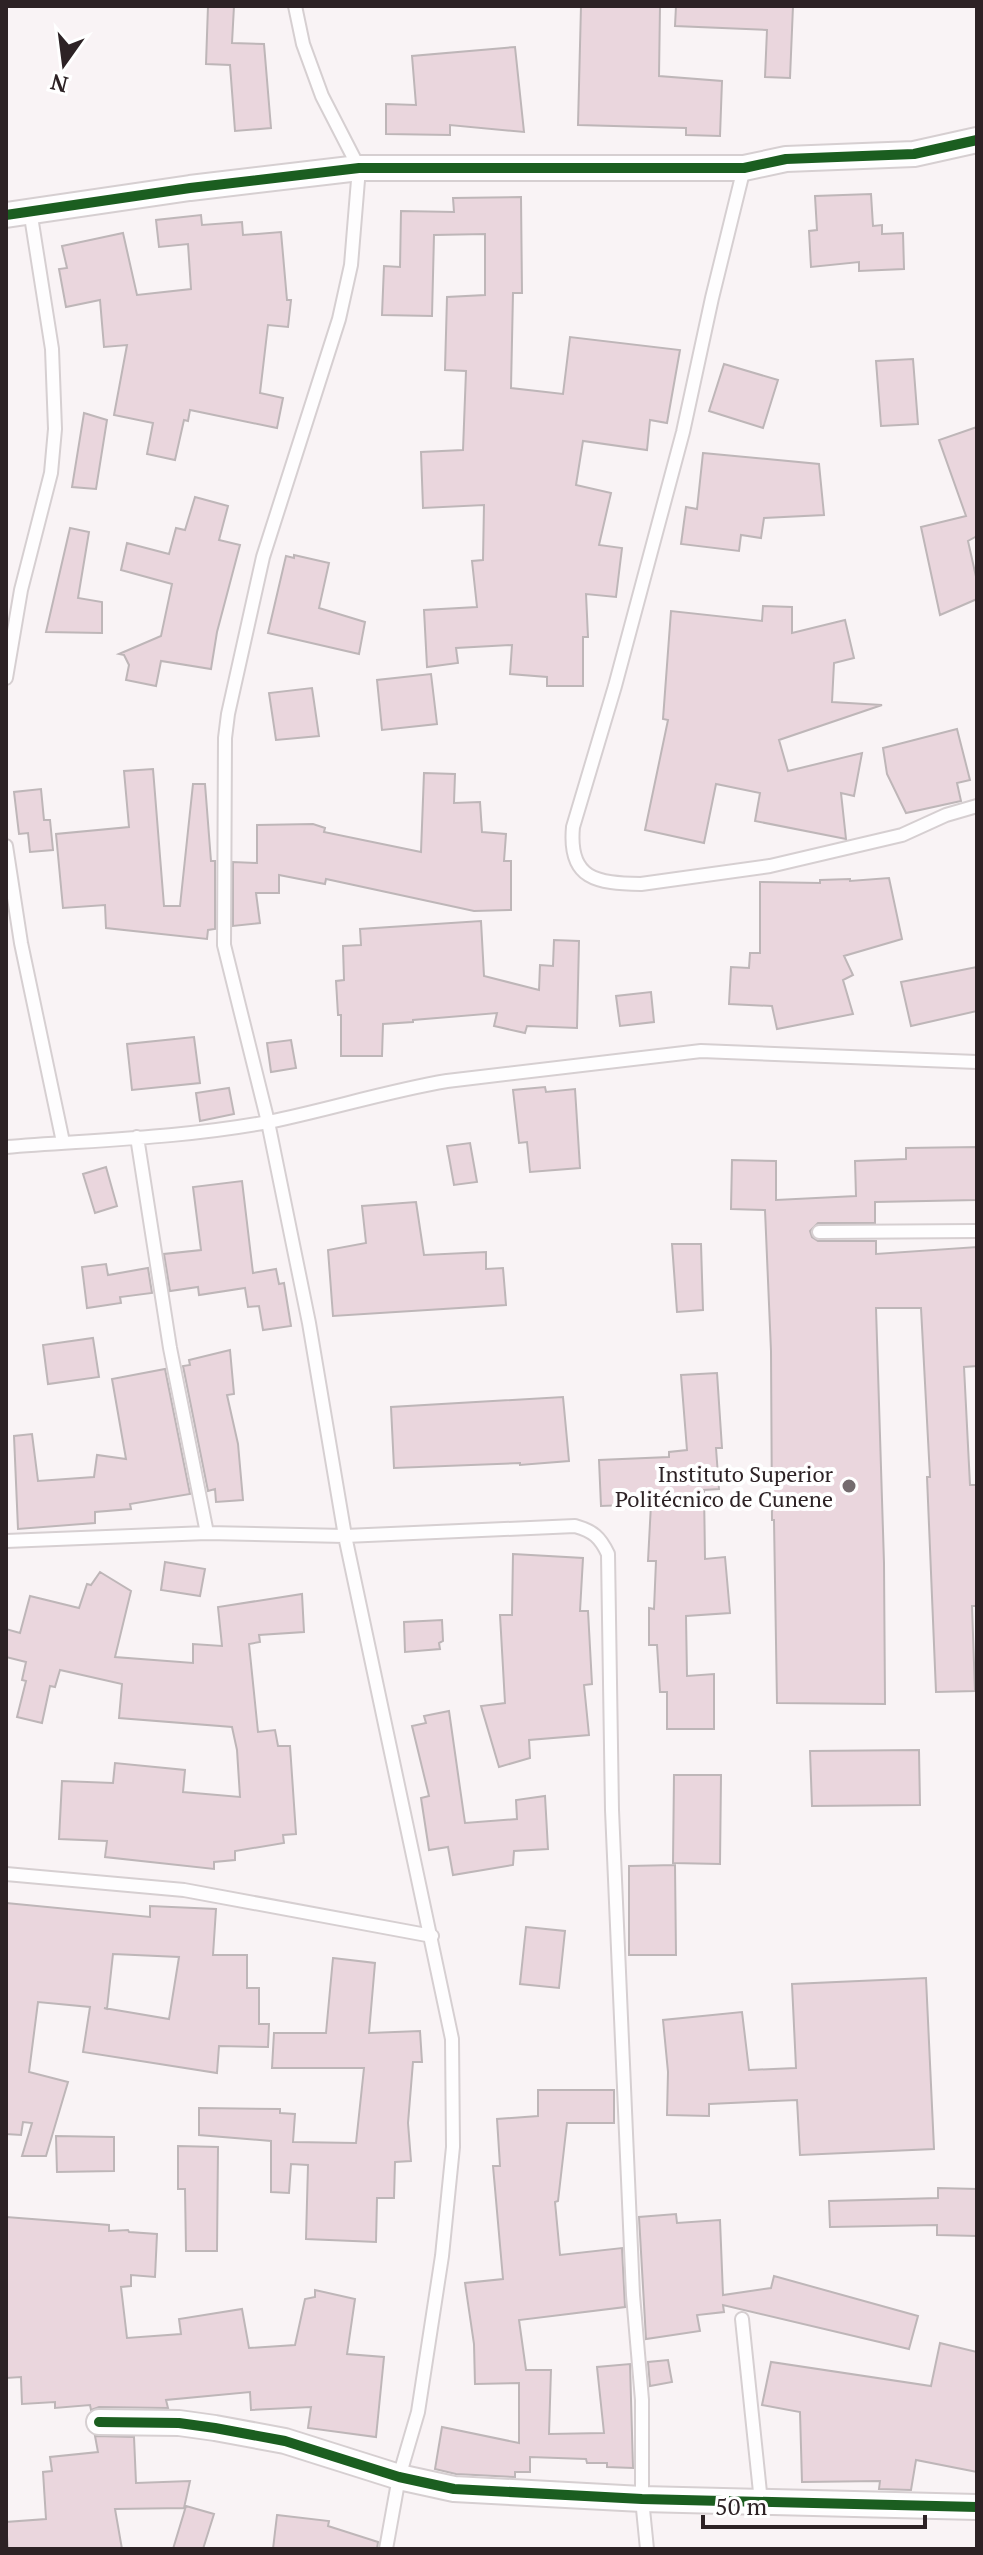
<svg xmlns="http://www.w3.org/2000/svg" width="983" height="2555" font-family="'PT Serif',serif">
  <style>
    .building { fill: #ead6dd; stroke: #beb6b8; stroke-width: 2; fill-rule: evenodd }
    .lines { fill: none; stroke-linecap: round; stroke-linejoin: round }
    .service-casing { stroke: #d6cfd1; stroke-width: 16 }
    .minor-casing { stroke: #d6cfd1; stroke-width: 28 }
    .service { stroke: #fefdfe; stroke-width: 12 }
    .minor { stroke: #fefdfe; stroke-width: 24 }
    .cycleway-casing { stroke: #fff; stroke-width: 15 }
    .cycleway { stroke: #1b5e20; stroke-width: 10 }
    .poi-dot { fill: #746b6e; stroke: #fff; stroke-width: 3 }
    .labels { text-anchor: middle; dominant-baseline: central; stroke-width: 8; stroke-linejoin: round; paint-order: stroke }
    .poi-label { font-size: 22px; fill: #2d2225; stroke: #fff; text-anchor: end }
  </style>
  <rect width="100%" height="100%" fill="#f9f3f5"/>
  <path class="building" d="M208 6H234L232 43 264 44 271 128 235 131 230 65 206 64Z
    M581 6H660L659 76 722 81 720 136 686 135V128L578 125Z
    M676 6H793L790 78 765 77 767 30 675 26Z
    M515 47 524 132 450 125V135L386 134V104L416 105 412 56Z
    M871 194 873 226 882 225V234L903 233 904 269 859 271V262L811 267 809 231 817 230 815 196Z
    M521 197 522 293H513L511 388 563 394 570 337 680 350 667 423 650 420 647 450 583 441 576 485 611 493 599 545 622 548 616 597 586 594 588 637H583V686H547V677L510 674 512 645 456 648 458 663 427 667 424 610 477 607 472 561 483 560 484 505 423 508 421 452 463 450 466 371 445 370 447 297 485 295V234L434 235 432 316 382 315 384 266 400 267 401 211 454 212 453 198Z
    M201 215 202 225 242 222 243 235 281 232 287 300H291L288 327 268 325 260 393 283 398 277 428 190 410 188 421 184 420 175 460 147 454 153 423 114 415 127 345 104 347 100 300 66 307 59 269 67 268 62 246 123 233 137 295 191 289 188 244 159 247 156 220Z
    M913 359 918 424 881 426 876 361Z
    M724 364 778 380 763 428 709 411Z
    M84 413 107 420 96 489 72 487Z
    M977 427V536L968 541 977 581V599L940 615 921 527 966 516 939 440Z
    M703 453 819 464 824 515 764 518 761 538 741 535 739 551 681 544 686 507 697 509Z
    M195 497 228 506 219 540 240 545 217 632 211 669 161 661 156 686 126 680 129 665 124 655 119 654 161 636 172 584 121 570 127 543 169 554 176 528 185 530Z
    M70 528 89 532 78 598 102 602V633L46 632Z
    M294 555 329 563 319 608 365 622 359 654 268 633 286 556 294 558Z
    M763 606 792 607V633L845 620 854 658 834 663 832 702 882 705 779 740 788 771 862 753 854 796 841 793 846 839 755 821 760 793 716 784 704 843 645 830 668 720 663 719 671 611 762 621Z
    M431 674 437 724 382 730 377 680Z
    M312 688 319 736 276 740 269 693Z
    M957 729 970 780 957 783 961 801 906 813 887 774 883 748Z
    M153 769 164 906H180L193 784H205L211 861H215V929L208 930 207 939 106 928 105 905 63 908 56 834 129 827 124 771Z
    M424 773 455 774 454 803 480 802 482 832 506 834 504 861H511V910L474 911 326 879 325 884 279 875V893H256L260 923 233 926V862L257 863V825L313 824 325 828 324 832 421 852Z
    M41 789 44 820H50L53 850 30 852 28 833 19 834 14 792Z
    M889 878 902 939 844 956 853 975 843 980 853 1014 777 1029 772 1006 729 1004 731 967 749 968 750 953H760V882L820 883V880L850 879V881Z
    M481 921 484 976 539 990 540 965 553 966 554 940 579 941 577 1028 527 1026 525 1033 494 1026 497 1013 413 1020V1022L383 1024 382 1056H341V1015H338L336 981 344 980 343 946 361 945 360 929Z
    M977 967V1011L911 1026 901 982Z
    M651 992 654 1022 620 1026 616 996Z
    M194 1037 200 1083 132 1090 127 1044Z
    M291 1040 296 1068 271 1072 267 1043Z
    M545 1087 546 1092 575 1089 580 1168 530 1172 527 1142 519 1143 513 1090Z
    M229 1088 234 1114 200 1121 196 1093Z
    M470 1143 477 1182 454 1185 447 1146Z
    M977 1147V1200L875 1202V1223H818L810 1231 812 1237 818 1241H876V1254L977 1247V1366L964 1367 970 1485H977V1606H972L975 1691 936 1692 927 1477H930L921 1308H876L884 1563 885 1704 777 1703 774 1520H772L771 1351 765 1210 731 1209 732 1160 776 1161V1200L856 1196 855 1161 906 1159V1148Z
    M106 1167 117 1206 95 1213 83 1174Z
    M242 1181 253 1273 276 1269 279 1284 284 1283 291 1326 263 1330 259 1306 248 1307 245 1288 199 1295 198 1287 170 1291 164 1254 201 1250 193 1187Z
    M416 1202 424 1255 486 1252V1269L503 1268 506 1305 333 1316 328 1250 366 1243 362 1206Z
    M672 1244H701L703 1310 677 1312Z
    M106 1264 108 1275 148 1268 152 1293 120 1297 121 1303 87 1308 82 1267Z
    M93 1338 99 1377 48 1384 43 1345Z
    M230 1350 234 1394 227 1395 238 1444 243 1500 216 1502 215 1489 208 1491 183 1366 190 1365 189 1360Z
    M165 1369 190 1494 130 1504 131 1509 95 1512V1523L18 1529 14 1436 32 1434 38 1481 94 1477 97 1455 126 1459 112 1379Z
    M717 1373 722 1448H716L719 1489 704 1490 705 1559 725 1557 730 1613 686 1616 687 1676 714 1674V1729H667V1692H660L657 1645H649V1608L654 1609 656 1561H648L651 1504 601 1506 599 1460 669 1457V1452L687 1450 681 1375Z
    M563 1397 569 1461 520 1465V1463L394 1468 391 1407Z
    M513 1554 583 1558 580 1611H588L592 1684 584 1685 589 1735 529 1740 530 1758 499 1767 481 1706 505 1703 500 1615H512Z
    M165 1562 205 1569 200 1596 161 1590Z
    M100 1572 131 1591 115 1657 193 1663V1644L222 1646 218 1607 302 1594 304 1632 259 1635 260 1642 249 1644 258 1732 275 1730 278 1746H290L296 1834 283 1835 284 1843 235 1851V1860L214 1862V1869L105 1857 107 1841 59 1839 62 1781 113 1783 115 1763 185 1770 183 1792 240 1797 237 1750 232 1727 119 1718 122 1684 60 1670 55 1687 50 1686 42 1723 17 1717 26 1681 22 1680 26 1662 6 1657V1629L20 1633 30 1596 79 1608 87 1584 91 1585Z
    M442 1620 443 1641 439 1643 440 1649 405 1652 404 1622Z
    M449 1711 465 1823 517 1819 516 1800 545 1796 548 1849 514 1851 513 1865 453 1875 448 1847 429 1850 421 1798 429 1796 412 1726 426 1723 424 1716Z
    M919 1750 920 1805 812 1806 810 1751Z
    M674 1775H721L720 1864 673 1863Z
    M675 1865 676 1955H629V1866Z
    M6 1903 150 1917V1906L216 1909 213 1955H247V1988H259V2024H269L268 2047 219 2046 217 2073 83 2052 90 2007 38 2002 29 2072 68 2082 46 2156H22L32 2123 23 2122 21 2135 6 2134ZM113 1954 179 1957 169 2019 104 2008 107 2009Z
    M526 1927 565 1931 559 1988 520 1984Z
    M333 1958 375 1963 369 2033 420 2031 422 2062H413L408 2123 411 2161 395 2162 394 2198H377L376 2242 306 2239 308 2165 291 2164 289 2193 271 2192V2141L199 2135V2108L280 2109V2113L295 2114 293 2142 356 2143 364 2068H272L274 2033H326Z
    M926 1978 934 2149 800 2155 797 2100 709 2104V2116L667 2115 668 2072 663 2020 742 2012 749 2070 796 2068 792 1984Z
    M538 2090H614V2123H567L558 2201 555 2202 560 2255 622 2248 625 2307 519 2320 526 2370H551L549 2434 604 2433 597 2367 630 2364 633 2468 607 2467V2463H587L586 2459 530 2457V2472H515V2477L456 2474 435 2469 442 2427 519 2443V2383L475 2384 474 2344 465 2283 503 2279 493 2166H500L497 2119 538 2116Z
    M56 2136 114 2137V2171L57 2172Z
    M178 2146 218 2147 217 2251H186L185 2189H178Z
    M938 2188 977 2189V2236L937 2235V2225L830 2227 829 2201 938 2198Z
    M676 2214 677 2223 720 2220 723 2295 771 2288 774 2276 918 2316 909 2349 723 2305 724 2312 697 2315 700 2331 646 2339 639 2217Z
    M6 2217 109 2225V2231L128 2230 129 2232 157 2234 155 2277 131 2275V2286L121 2287 127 2338 181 2334 179 2319 242 2309 249 2348 295 2345 305 2299 315 2297V2290L355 2299 347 2354 384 2357 376 2437 308 2428 311 2407 251 2410 250 2392 166 2400 168 2408 99 2407 91 2410 90 2405 55 2408V2402L22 2404 21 2377 6 2378Z
    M940 2343 977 2352V2472L916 2460 911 2490 879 2489 880 2481 802 2482 800 2412 762 2405 771 2362 931 2386Z
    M668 2360 672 2382 650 2386 648 2362Z
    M95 2436 134 2437 136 2483 190 2481 184 2508 115 2509 122 2549H8L6 2522 46 2519 43 2472 52 2471 50 2457 98 2452Z
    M186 2506 214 2514 203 2549H173Z
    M277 2515 329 2521 328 2526 378 2542 377 2549H273Z"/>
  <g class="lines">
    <defs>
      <path id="service" d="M295 6 303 44 322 96 359 168 351 265 339 319 263 557 228 714 225 738 224 945 268 1122 309 1323 345 1536 452 2039 453 2147 442 2256 418 2412 399 2477 386 2549
        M744 168 712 298 683 432 615 686 573 827C568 880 597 883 641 884L770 866 902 835 946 815 977 806
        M6 678 21 590 51 473 55 429 52 349 30 210
        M6 846 21 943 63 1142
        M137 1137 170 1348 207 1533
        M6 1147C93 1140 182 1138 268 1122 328 1110 387 1091 447 1081L701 1051 977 1062
        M819 1232 977 1231
        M6 1541 207 1533 345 1536 575 1526C593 1531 600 1537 608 1554L612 1810 633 2295 642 2400V2499L647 2549
        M6 1874 184 1890 432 1936
        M742 2319 761 2502"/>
      <path id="minor" d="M6 215 190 188 359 168H744L786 159 914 154 977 140
        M99 2422 179 2423 215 2428 285 2441 399 2477 454 2489 642 2499 977 2507"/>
    </defs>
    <use href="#service" class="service-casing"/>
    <use href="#minor" class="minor-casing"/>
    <use href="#service" class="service"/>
    <use href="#minor" class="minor"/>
    <defs>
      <path id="cycleway" d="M6 215 190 188 359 168H744L786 159 914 154 977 140
        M99 2422 179 2423 215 2428 285 2441 399 2477 454 2489 642 2499 977 2507"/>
    </defs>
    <use href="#cycleway" class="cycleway-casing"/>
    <use href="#cycleway" class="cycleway"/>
  </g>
  <circle class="poi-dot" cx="849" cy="1486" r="8"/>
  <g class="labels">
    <g class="poi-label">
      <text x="833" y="1473">Instituto Superior<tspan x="833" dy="25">Politécnico de Cunene</tspan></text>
    </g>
  </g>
  <rect width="983" height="2555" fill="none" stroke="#2d2225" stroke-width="16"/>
  <g transform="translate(64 64) rotate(194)" stroke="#ffffff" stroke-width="6" paint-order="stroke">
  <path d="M0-6L14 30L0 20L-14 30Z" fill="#2d2225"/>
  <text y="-12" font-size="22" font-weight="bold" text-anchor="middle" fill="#2d2225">N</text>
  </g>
  <path d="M703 2515v12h222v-12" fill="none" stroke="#2d2225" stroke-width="4"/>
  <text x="715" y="2515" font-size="24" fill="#2d2225" stroke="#ffffff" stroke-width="6" paint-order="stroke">50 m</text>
</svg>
